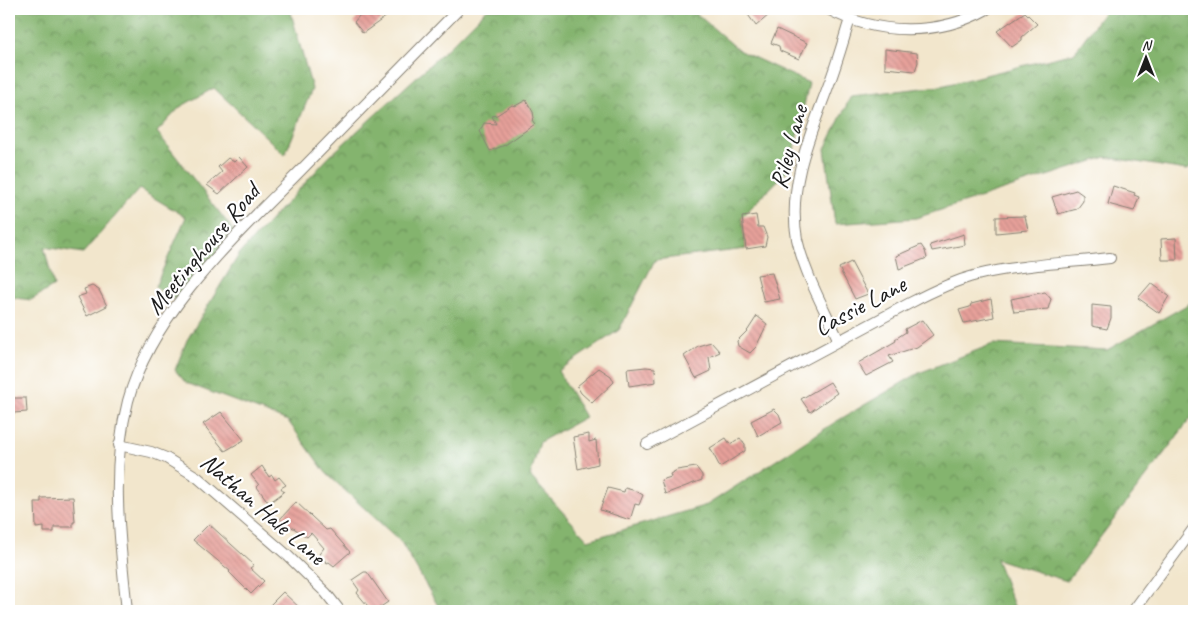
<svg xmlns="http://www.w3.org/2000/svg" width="1203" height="620" font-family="Caveat,sans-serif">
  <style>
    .forest { fill: url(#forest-crowns); stroke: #506845 }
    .building { fill: url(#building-back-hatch) }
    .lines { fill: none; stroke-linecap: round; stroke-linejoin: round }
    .street-casing { stroke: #878174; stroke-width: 12 }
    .street { stroke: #fff; stroke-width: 10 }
    .labels { text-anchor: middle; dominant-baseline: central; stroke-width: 4.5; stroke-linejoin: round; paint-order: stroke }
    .street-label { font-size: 25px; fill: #1c1c1c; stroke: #fff }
  </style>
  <defs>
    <pattern id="forest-crowns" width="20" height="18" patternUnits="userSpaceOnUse" patternTransform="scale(1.25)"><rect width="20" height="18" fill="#84b46e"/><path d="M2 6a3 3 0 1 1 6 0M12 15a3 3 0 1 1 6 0" fill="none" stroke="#6b925a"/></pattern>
    <pattern id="building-back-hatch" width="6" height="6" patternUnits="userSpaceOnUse" patternTransform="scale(1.25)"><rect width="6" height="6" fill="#e6a09a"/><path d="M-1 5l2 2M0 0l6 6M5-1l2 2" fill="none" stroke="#c58984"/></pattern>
  </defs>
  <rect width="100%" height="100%" fill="#fff"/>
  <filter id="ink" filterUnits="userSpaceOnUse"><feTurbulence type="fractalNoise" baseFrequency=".02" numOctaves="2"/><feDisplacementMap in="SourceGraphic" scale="10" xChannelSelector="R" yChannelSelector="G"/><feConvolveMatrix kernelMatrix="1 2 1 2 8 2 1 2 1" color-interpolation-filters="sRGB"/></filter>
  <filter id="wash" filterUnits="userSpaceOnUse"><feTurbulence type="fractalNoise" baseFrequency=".0096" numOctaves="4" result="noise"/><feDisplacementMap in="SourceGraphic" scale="20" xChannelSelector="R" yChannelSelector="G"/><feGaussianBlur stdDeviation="1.12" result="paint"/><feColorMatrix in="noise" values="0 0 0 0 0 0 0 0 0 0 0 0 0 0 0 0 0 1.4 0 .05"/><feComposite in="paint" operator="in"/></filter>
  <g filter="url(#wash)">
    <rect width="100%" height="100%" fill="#f2e6cc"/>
    <path class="forest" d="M9 9H290L312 89 285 155 214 88 180 107 157 132 237 235 180 303 155 287 186 217 139 189 83 253 44 247 54 286 31 300 9 297Z
      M487 9H691L740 51 809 83 790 168 742 217 746 249 655 260 619 330 558 371 585 417 540 442 530 476 588 540 707 505 837 421 919 373 993 344 1107 350 1194 301V414L1067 581 996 559 1016 611H441L401 542 326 473 288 421 186 383 175 370 187 340 240 253 329 157 449 47Z
      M1106 9H1194V166L1186 170 1106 157 916 218 835 224 825 149 851 96 941 86 1074 53Z"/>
    <g id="blocks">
      <path class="building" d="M365 9H382L387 16 363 33 354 22Z
        M744 9H776L756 26Z
        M1025 12 1037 24 1022 37V40L1012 47 997 31Z
        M777 29 807 43 799 59 780 51 779 46 771 43Z
        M885 49 917 53 918 62 915 71 885 68Z
        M526 100 533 112 534 118 532 120 535 124 505 145 490 151 480 131 484 123 496 124 492 116 497 115 512 105 515 106Z
        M239 157 248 167 219 194 207 185 222 172 218 167 228 158 234 162Z
        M1113 186 1135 193 1134 195 1139 197 1134 211 1108 204Z
        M1076 190 1083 195V201L1077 209 1058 214 1052 197Z
        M756 215 758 227H763L767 237 765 246 746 249 742 217Z
        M1025 216 1028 230 996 233V217Z
        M964 234 965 245 932 251 930 245Z
        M1176 238 1177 260H1162L1161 239Z
        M921 245 925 251 927 258 899 269 896 256Z
        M851 262 868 294 855 299 839 268Z
        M772 273 780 299 764 302 757 275Z
        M1151 283 1169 296 1159 313 1138 298Z
        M92 286 99 290 107 306 87 316 77 297 86 294 84 289Z
        M1045 292 1051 299 1048 309 1014 312 1011 299Z
        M991 299 994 317 964 323 959 310 970 307 971 304Z
        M1092 305 1111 307V318L1107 329 1092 326Z
        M757 316 767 324 756 347 750 353 738 346 737 341 748 330Z
        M922 320 933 335 917 347 889 356 893 362 866 376 858 363 896 341 895 339 906 332 905 329Z
        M711 342 720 352 709 357 711 371 696 378 684 356 698 346Z
        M646 367 655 368 656 382 629 386 627 369Z
        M599 368 611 376 614 382 592 403 581 393 577 386Z
        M830 382 837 393 810 412 801 399Z
        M13 398H26L27 412 13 413Z
        M774 409 779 414 782 422 758 436 751 421Z
        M221 412 244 440 225 451 203 424Z
        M589 434V442L596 440 598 464 578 469 573 437Z
        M726 438 730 444 740 438 745 444V451L720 467 710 448Z
        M262 466 269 477 272 475 275 480 279 477 286 485 281 488 284 492 269 503 257 487 259 485 251 475Z
        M696 467 702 475V480L665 494 661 480 671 477 670 474 677 470Z
        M608 488 624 492 625 488 636 491 643 495 639 505 635 504 630 520 600 510Z
        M73 497 75 522H73V527H54V532H44V527L36 528 35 502H41V498Z
        M296 502 326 530 330 529 350 552 334 566 329 562 327 563 319 554 324 548 311 533 307 537 292 527 290 528 280 519Z
        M209 524 254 565 250 568 264 581 251 594 229 572 230 571 193 540Z
        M364 572H367L388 602 376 610 372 611 357 593 359 590 352 580Z
        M283 592 303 611H264Z"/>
    </g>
  </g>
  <g filter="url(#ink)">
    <use href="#blocks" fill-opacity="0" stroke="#878174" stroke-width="1"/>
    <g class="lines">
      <defs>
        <path id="street" d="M828 9C876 35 938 37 987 9
          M839 341C824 308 805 275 797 239 787 185 811 133 829 84 837 63 843 41 850 19
          M647 444 910 303C931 292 953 281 977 275 1018 265 1067 263 1110 258
          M119 445 151 452 166 458 197 477 287 555 326 593 340 611
          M127 611C120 541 110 470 128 401 152 311 239 233 303 168 355 115 407 62 459 9
          M1133 611 1194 528"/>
      </defs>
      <use href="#street" class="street-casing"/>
      <use href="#street" class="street"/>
    </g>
  </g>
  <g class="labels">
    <g class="street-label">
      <text transform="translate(789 147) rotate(-75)">Riley Lane</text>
      <text transform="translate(203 249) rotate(-50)">Meetinghouse Road</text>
      <text transform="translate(860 306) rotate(-28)">Cassie Lane</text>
      <text transform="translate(263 509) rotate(41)">Nathan Hale Lane</text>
    </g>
  </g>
  <rect width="1203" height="620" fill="none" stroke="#fff" stroke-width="30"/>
  <g transform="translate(1146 58)" stroke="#ffffff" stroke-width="4" paint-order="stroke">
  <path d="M0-4L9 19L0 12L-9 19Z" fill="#1c1c1c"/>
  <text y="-8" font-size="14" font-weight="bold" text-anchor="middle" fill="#1c1c1c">N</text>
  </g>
</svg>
